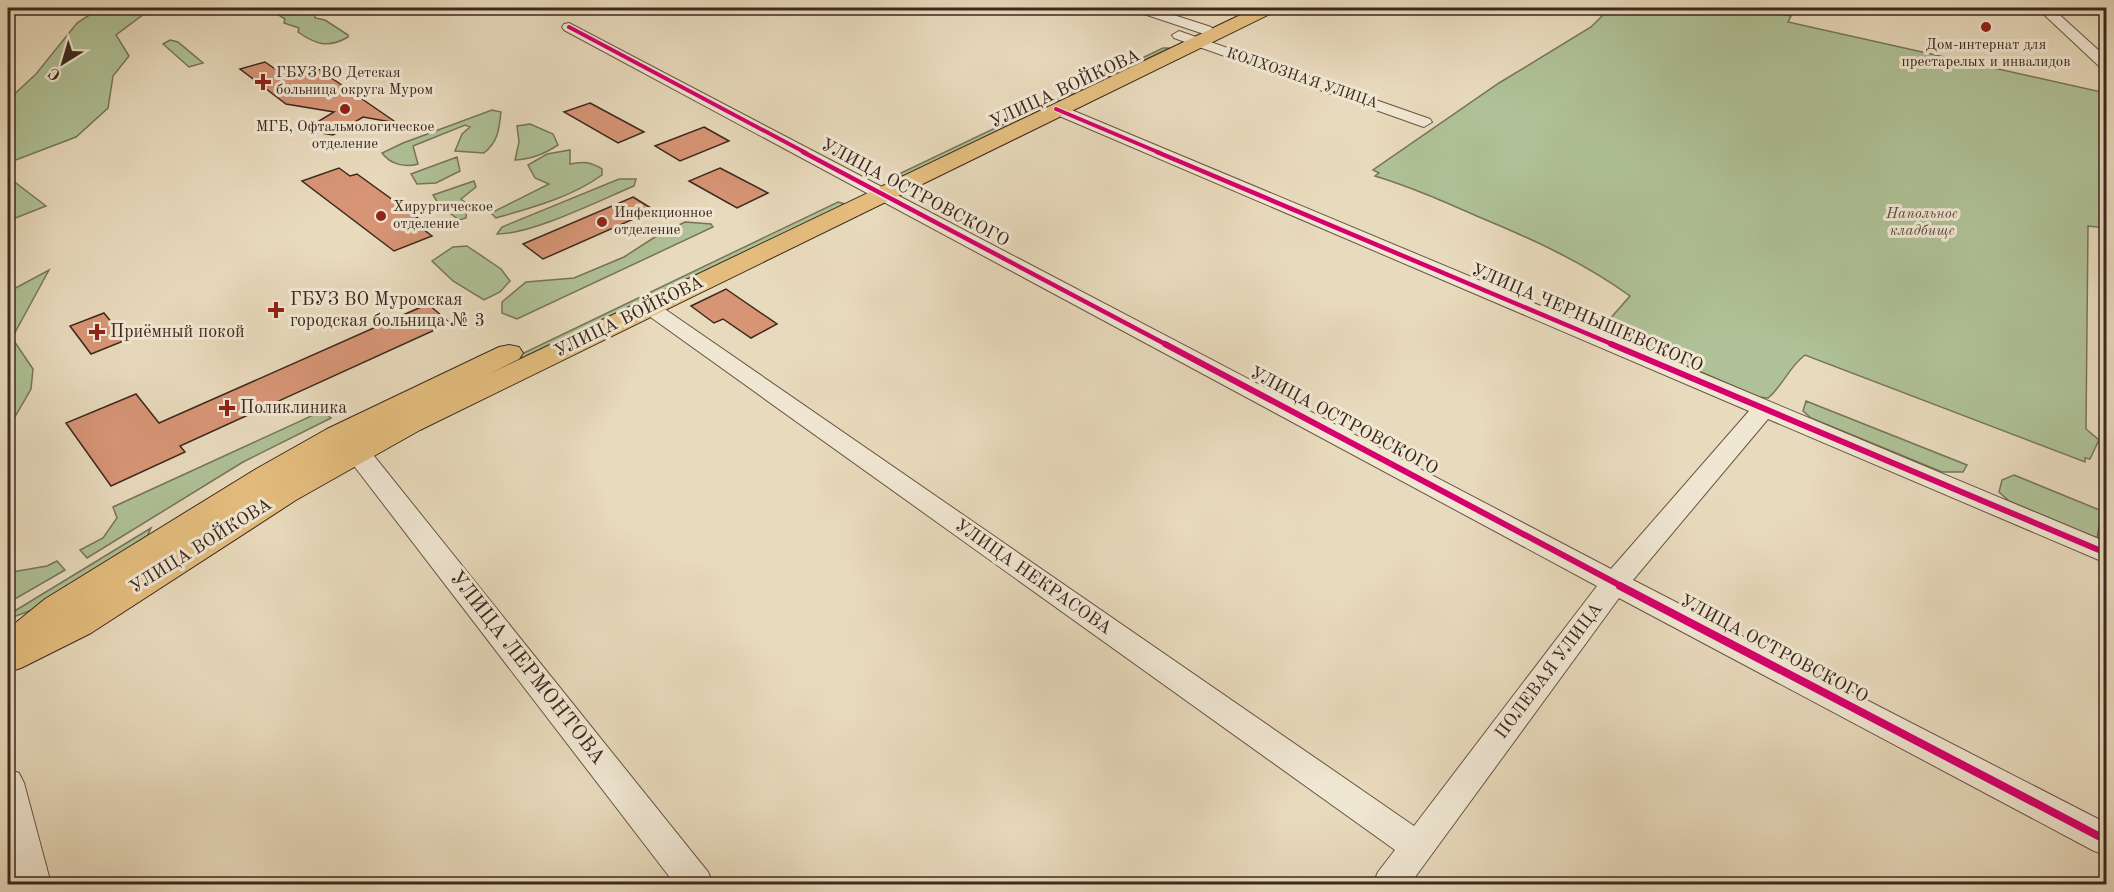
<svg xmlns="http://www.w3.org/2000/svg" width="2114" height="892" font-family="'Old Standard TT',serif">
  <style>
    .green { fill: #afc196; stroke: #76745a; stroke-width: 1.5 }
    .building { fill: #d79576; stroke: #3d281d; stroke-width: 1.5 }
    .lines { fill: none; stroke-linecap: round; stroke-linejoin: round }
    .minor-casing { stroke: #685445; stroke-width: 2 }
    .major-casing { stroke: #3d281d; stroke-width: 2 }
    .minor { fill: #f0e7d3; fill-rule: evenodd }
    .major { fill: #e4bd7e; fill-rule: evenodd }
    .cycleway-far3-casing { stroke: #f0e7d3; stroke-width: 6 }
    .cycleway-far2-casing { stroke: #f0e7d3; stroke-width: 8 }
    .cycleway-far1-casing { stroke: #f0e7d3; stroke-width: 10 }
    .cycleway-casing { stroke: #f0e7d3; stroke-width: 11 }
    .cycleway-far3 { stroke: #d6006c; stroke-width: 4 }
    .cycleway-far2 { stroke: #d6006c; stroke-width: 4.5 }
    .cycleway-far1 { stroke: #d6006c; stroke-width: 6 }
    .cycleway { stroke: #d6006c; stroke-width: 8 }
    .poi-dot { fill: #8f2418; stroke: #f0e7d3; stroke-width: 2 }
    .labels { text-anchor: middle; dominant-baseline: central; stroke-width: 6; stroke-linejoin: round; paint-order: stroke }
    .far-poi-label { font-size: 15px; fill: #3d281d; stroke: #f0e7d3; text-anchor: start }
    .far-street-label { font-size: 15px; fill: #3d281d; stroke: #f0e7d3 }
    .far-park-label { font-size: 15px; font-style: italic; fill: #5a4e3b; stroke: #f0e7d3 }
    .street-label { font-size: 18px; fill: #3d281d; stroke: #f0e7d3 }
    .poi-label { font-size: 18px; fill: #3d281d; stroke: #f0e7d3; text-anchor: start }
    .near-street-label { font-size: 21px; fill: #3d281d; stroke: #f0e7d3 }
  </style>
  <rect width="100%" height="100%" fill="#e8dabc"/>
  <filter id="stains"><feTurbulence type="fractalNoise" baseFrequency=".00333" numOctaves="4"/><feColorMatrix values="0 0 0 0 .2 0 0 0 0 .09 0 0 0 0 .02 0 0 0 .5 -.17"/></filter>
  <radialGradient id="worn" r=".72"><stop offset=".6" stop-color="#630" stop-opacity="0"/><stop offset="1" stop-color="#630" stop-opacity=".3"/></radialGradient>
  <path class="green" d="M100 8H152L116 35 129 56 113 76 108 108 76 137 8 163V100L36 74 77 23Z
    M268 8H304L315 14V18L325 20 348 35V37C328 49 315 44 298 32L299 28 284 23 285 19Z
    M1607 8H1748L1791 16 1788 22 2106 93V228L2088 226 2086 429 2099 440 2090 459 2085 458V462L1805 355C1788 368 1782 387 1768 398L1759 397 1601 329 1630 296C1583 262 1532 239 1479 217 1445 202 1411 187 1375 176L1379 173 1373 170 1499 83 1591 27 1608 10Z
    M170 40 178 42 203 63 189 67 163 44Z
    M1163 48H1170L903 176 899 174Z
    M492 110 501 112C499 130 498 142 484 153L455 151 462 134 470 127 465 125 413 146 418 164C405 168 390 164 382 153L403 143Z
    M530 124 553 134 558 145C544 154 532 159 515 160L519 142 517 126Z
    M570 150V164C583 161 591 162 602 169V175C572 197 531 208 496 218L491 213 549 184 535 178 528 165 547 154Z
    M457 157 460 171 436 183 417 184 411 174Z
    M8 177 46 206 8 221Z
    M619 179H636L634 186C598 201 533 234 497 234L502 227Z
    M474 181 476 187 461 199 467 204 466 218 459 220 439 205 433 195Z
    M838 202 845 204 43 628 399 413Z
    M685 222 711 224 713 227 517 319 502 313V302L526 282 574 278 624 257 658 235Z
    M467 246 501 269 510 281 500 292 484 300 453 281 432 261 453 247Z
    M49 270 12 338 33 369 31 389 8 429V292Z
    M1806 401 1967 465 1963 472H1942L1811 418 1803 411Z
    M322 411 331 418 243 462 87 558 80 550 103 538 117 518 113 507Z
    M2014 475 2102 511 2097 538 2009 501 1999 492 2002 480Z
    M151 528 145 541 32 610 8 619V615Z
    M57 561 65 570 8 603V567L12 572 47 566Z"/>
  <path class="building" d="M265 62 284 75 314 66 397 123 363 117 333 135 304 130 334 112 286 104 240 69Z
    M590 103 644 132 618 143 564 112Z
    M704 127 729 141 680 161 655 146Z
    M339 168 350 176 357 174 426 224 419 226 432 236 394 251 302 181Z
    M720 168 768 193 737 208 689 181Z
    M633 197 654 210 543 259 523 244Z
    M726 289 777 324 751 338 723 319 714 323 691 306Z
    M428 304 450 323 180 446 185 452 111 486 66 423 136 394 159 423Z
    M104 313 126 340 91 354 70 326Z"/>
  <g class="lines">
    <defs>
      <path id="minor" d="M1133 8H1152L1211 27 1213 30 1211 33H1201L1135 11Z
        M2037 8H2052L2106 57V69L2101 68Z
        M569 23 1611 569 1749 411 1050 112 1048 109 1050 106H1062L2106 542V563L1768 419 1633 580 2106 823V855L2094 851 1619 598 1410 884H1373L1378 872 1395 850 642 311 639 307 642 303 649 301 656 303 1414 826 1597 586 564 30 562 27 564 24Z
        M1179 31 1430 119 1432 122 1424 127 1418 125 1174 38 1172 35Z
        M357 444 366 446 708 872 713 884H675L348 458 345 452 348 446Z
        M8 769 19 773 24 783 51 884H17L8 846Z"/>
      <path id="major" d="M1255 8H1277L1274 12 420 430 296 500 91 633 21 668 8 672V629L45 599 256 469 327 429 499 347 509 345 519 347 523 353 519 359 489 374Z"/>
    </defs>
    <use href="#minor" class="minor-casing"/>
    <use href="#major" class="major-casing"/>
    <use href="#minor" class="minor"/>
    <use href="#major" class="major"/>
    <defs>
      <path id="cycleway-far3" d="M569 27 806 153
        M1056 109 1160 153"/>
      <path id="cycleway-far2" d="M803 152 1167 345
        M1157 152 1614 345"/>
      <path id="cycleway-far1" d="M1165 344 1623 587
        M1611 344 2106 553"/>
      <path id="cycleway" d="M1620 586 2106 840"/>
    </defs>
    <use href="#cycleway-far3" class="cycleway-far3-casing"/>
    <use href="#cycleway-far2" class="cycleway-far2-casing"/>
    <use href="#cycleway-far1" class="cycleway-far1-casing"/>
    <use href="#cycleway" class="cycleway-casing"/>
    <use href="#cycleway-far3" class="cycleway-far3"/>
    <use href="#cycleway-far2" class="cycleway-far2"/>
    <use href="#cycleway-far1" class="cycleway-far1"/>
    <use href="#cycleway" class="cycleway"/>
  </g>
  <g class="poi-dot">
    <circle cx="1986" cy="27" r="6"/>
    <path d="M260 73h6v6h6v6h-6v6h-6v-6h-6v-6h6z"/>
    <circle cx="345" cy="109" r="6"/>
    <circle cx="381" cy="216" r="6"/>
    <circle cx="602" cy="222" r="6"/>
    <path d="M273 301h6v6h6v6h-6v6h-6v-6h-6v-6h6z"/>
    <path d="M94 323h6v6h6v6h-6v6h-6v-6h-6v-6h6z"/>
    <path d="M224 399h6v6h6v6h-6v6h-6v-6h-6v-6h6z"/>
  </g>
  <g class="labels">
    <g class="far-poi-label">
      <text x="1986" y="45" text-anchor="middle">Дом-интернат для<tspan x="1986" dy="17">престарелых и инвалидов</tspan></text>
      <text x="276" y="73">ГБУЗ ВО Детская<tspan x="276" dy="17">больница округа Муром</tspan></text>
      <text x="345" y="127" text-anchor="middle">МГБ, Офтальмологическое<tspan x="345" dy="17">отделение</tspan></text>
      <text x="393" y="207">Хирургическое<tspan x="393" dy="17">отделение</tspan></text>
      <text x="614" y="213">Инфекционное<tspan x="614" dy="17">отделение</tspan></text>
    </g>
    <g class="far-street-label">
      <text transform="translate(1302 79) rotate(19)">КОЛХОЗНАЯ УЛИЦА</text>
    </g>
    <g class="far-park-label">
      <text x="1922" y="214">Напольное<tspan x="1922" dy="17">кладбище</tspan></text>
    </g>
    <g class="street-label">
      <text transform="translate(1065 89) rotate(-25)">УЛИЦА ВОЙКОВА</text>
      <text transform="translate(915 193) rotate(28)">УЛИЦА ОСТРОВСКОГО</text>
      <text transform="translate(629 317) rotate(-26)">УЛИЦА ВОЙКОВА</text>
      <text transform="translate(1587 318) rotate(23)">УЛИЦА ЧЕРНЫШЕВСКОГО</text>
      <text transform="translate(1344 421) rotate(28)">УЛИЦА ОСТРОВСКОГО</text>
      <text transform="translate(201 546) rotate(-32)">УЛИЦА ВОЙКОВА</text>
      <text transform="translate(1033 577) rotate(35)">УЛИЦА НЕКРАСОВА</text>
      <text transform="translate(1774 649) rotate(28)">УЛИЦА ОСТРОВСКОГО</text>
      <text transform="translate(1549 671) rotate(-53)">ПОЛЕВАЯ УЛИЦА</text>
    </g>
    <g class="poi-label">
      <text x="290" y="300">ГБУЗ ВО Муромская<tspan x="290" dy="21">городская больница № 3</tspan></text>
      <text x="110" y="332">Приёмный покой</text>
      <text x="240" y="408">Поликлиника</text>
    </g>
    <g class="near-street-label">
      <text transform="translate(527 668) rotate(52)">УЛИЦА ЛЕРМОНТОВА</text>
    </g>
  </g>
  <rect width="2114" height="892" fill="none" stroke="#e8dabc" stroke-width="30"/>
  <rect x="9" y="9" width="2096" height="874" fill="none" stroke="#3d281d" stroke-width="3"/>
  <rect x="15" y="15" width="2084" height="862" fill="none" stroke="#3d281d" stroke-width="1.5"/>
  <g transform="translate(63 63) rotate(217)" stroke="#f0e7d3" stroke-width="4.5" paint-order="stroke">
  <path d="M0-4.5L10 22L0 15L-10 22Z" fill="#3d281d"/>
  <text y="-9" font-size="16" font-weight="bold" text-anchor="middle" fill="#3d281d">С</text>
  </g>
  <rect width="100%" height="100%" filter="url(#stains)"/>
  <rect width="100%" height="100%" fill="url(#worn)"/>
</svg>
